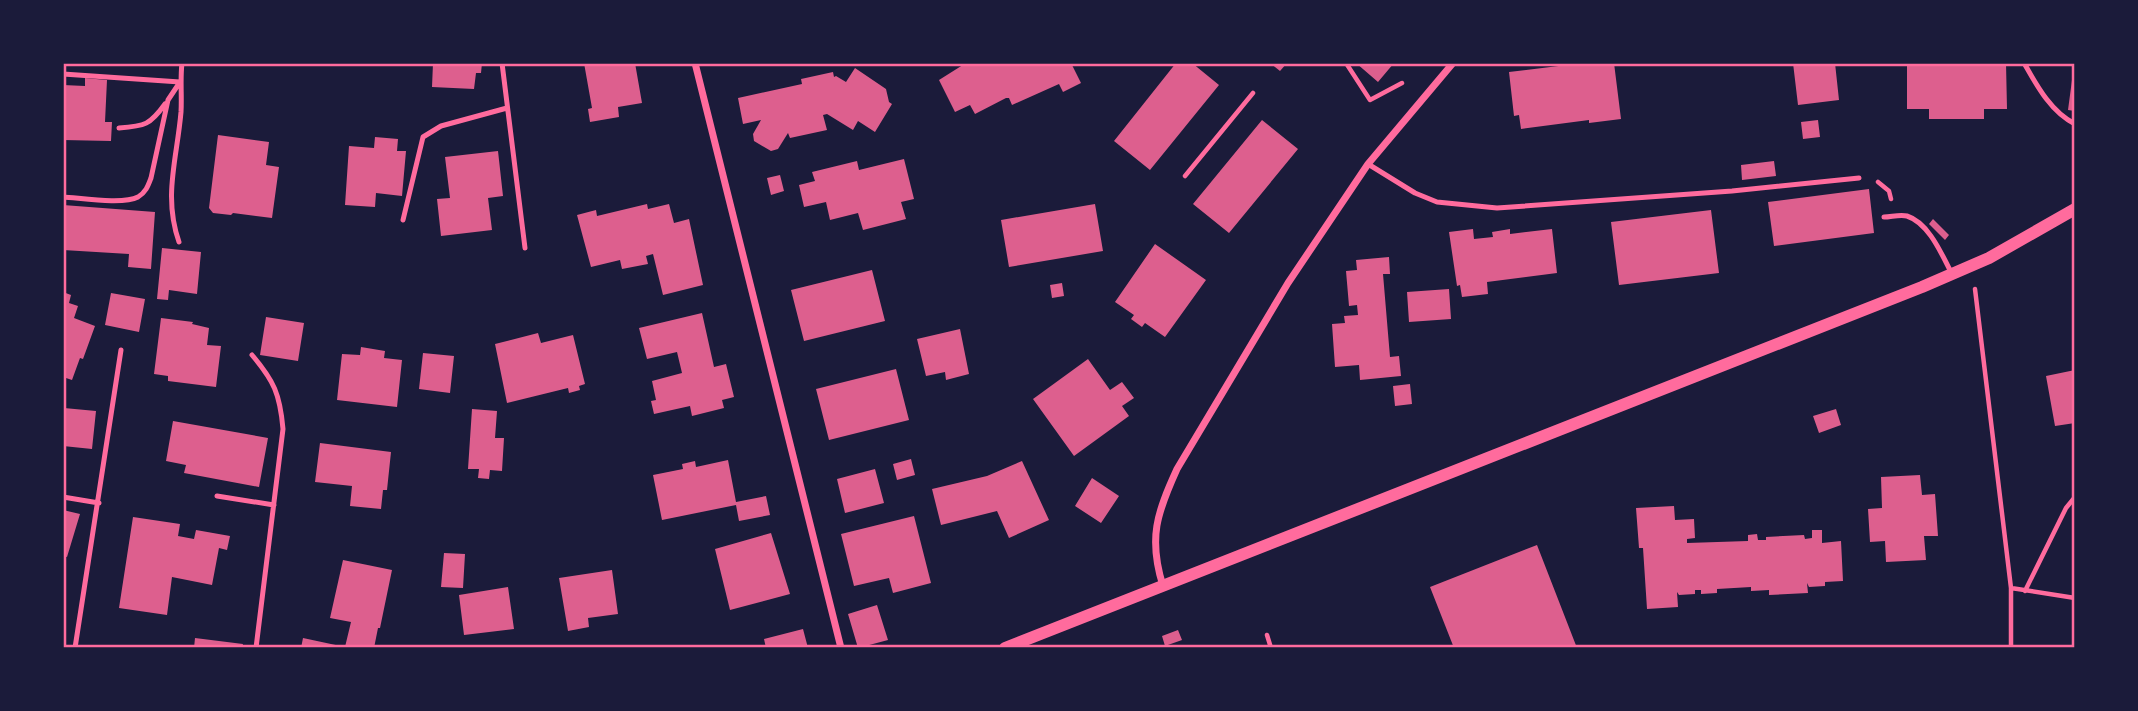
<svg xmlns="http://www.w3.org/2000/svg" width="2138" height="711" font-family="'Source Sans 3',sans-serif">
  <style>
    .building { fill: #dd5f8e }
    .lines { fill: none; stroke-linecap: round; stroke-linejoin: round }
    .path { stroke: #ff6b9d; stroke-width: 4.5 }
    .service { stroke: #ff6b9d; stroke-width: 5 }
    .minor { stroke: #ff6b9d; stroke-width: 7 }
    .tertiary { stroke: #ff6b9d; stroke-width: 12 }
    .neatline { fill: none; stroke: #ff6b9d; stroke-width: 2.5 }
  </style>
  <rect width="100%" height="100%" fill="#1b1b3a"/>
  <path class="building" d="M433 63H482L481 73H476L474 89 432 87Z
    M584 63H635L642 103 618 107 619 117 590 122 588 109 592 108Z
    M966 63H1071L1081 83 1063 92 1059 84 1012 105 1009 98H1006L975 114 970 105 955 112 939 80Z
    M1176 63H1192L1219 85 1150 170 1114 141Z
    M1270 63H1287L1280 71Z
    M1356 63H1394L1378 82Z
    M1583 63H1614L1621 119 1589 123V120L1521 129 1519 115 1514 116 1509 72Z
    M1793 63H1835L1839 100 1798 105Z
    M1907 63H2006L2007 109H1984V119H1929V109H1907Z
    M855 68 886 89 889 102 892 104 875 132 858 121 853 130 827 114 823 115 827 130 790 138 788 133 778 149 771 151 754 141 753 134 761 120 743 124 738 98 802 84 801 79 833 72 834 77 836 76 846 82Z
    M85 78 107 80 105 122H112L111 141 63 140V85L85 86Z
    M2072 80H2075V111L2068 110Z
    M1262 120 1298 149 1229 233 1193 204Z
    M1818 120 1820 137 1803 139 1801 122Z
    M218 135 269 142 266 165 279 167 272 218 233 213 231 215 213 213 209 208Z
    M375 137 398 139 397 151H406L402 196 376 193 375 207 345 205 349 146 374 148Z
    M498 151 503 196 488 198 492 230 441 236 437 199 450 198 445 157Z
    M904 159 914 199 901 202 906 219 863 230 858 213 830 220 826 202 804 207 799 185 815 181 812 172 857 161 859 170Z
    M1774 161 1776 176 1742 180 1741 165Z
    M780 175 784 191 771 195 767 178Z
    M1869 189 1874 233 1774 246 1768 202Z
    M647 204 648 209 669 204 674 223 689 219 703 285 663 295 653 254 646 256 648 264 622 269 620 260 591 267 577 215 596 210 597 216Z
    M1095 204 1103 251 1009 267 1001 220Z
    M63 205 155 212 151 269 128 267 129 254 63 250Z
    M1711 210 1719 273 1619 285 1611 222Z
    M1933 219 1949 235 1945 240 1929 224Z
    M1473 229 1474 239 1493 237 1492 232 1510 229V234L1552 229 1557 273 1487 282 1488 294 1462 297 1460 285 1457 286 1449 232Z
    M1155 244 1206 280 1165 337 1145 323 1142 327 1131 319 1134 315 1115 302Z
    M162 248 201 252 197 294 169 290 168 300 157 299Z
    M1389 257 1390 274H1383L1390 357 1399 356 1401 376 1360 380 1359 365 1335 367 1332 324 1345 323 1344 316 1358 315 1357 305 1349 306 1346 271 1357 270 1356 260Z
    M872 270 885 321 804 341 791 290Z
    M1062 283 1064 296 1052 298 1050 285Z
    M1449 289 1451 319 1409 322 1407 292Z
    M63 292 71 295 69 303 78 306 74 318 95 326 83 359 80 358 72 380 63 377Z
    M111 293 145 299 139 332 105 325Z
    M702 313 714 367 726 364 734 397 722 400 724 408 692 416 690 406 654 414 651 401 656 400 652 381 682 373 677 352 647 359 639 328Z
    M266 317 304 323 298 361 260 355Z
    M161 318 193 322 192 324 209 328 207 345 221 346 216 387 168 381V376L154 374Z
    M960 329 969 374 946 380 945 372 926 376 917 339Z
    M538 333 541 343 573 335 585 384 579 386 580 390 569 393 568 388 507 403 495 344Z
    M361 347 385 351 384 358 402 360 397 407 337 400 342 354 360 355Z
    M423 353 454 356 450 393 419 389Z
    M1088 359 1110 390 1122 382 1134 398 1122 406 1129 416 1074 456 1033 399Z
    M896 369 909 420 829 440 816 389Z
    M2075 370V423L2055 426 2046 376Z
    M1410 384 1412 404 1395 406 1393 386Z
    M64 408 96 411 92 449 63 446Z
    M472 409 497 411 495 438H504L502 471 490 470 489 479 478 478 479 469H468Z
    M1836 409 1841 425 1819 433 1813 416Z
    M173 421 268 438 259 487 184 473 186 465 166 461Z
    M320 443 391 452 387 490H383L381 509 350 506 352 486 315 482Z
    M911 459 915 475 897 480 893 464Z
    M728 460 736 502 766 496 770 515 739 521 736 505 662 520 653 475 683 469 682 464 695 461 696 467Z
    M1022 461 1049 520 1009 538 997 511 941 525 932 489 987 476Z
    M875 469 884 503 845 513 837 479Z
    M1920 475 1922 495 1935 494 1938 536H1924L1926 560 1886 562 1885 541 1870 542 1868 509 1882 508 1881 477Z
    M1092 478 1119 496 1101 523 1075 506Z
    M1674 506 1675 520 1694 519 1695 538 1687 539V543L1748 541V535L1757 534 1758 540H1766V537L1804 535 1805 539 1812 538V530H1822V543L1841 541 1843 581 1825 582V586L1809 587 1807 583 1808 593 1769 595V590L1751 591V587L1717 589V593L1701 594V590H1695V594L1679 595 1677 592 1678 607 1647 609 1643 548H1639L1636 508Z
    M63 510 80 514 67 557 63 556Z
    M914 516 931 583 893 593 889 578 854 586 841 534Z
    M133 517 180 524 178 536 194 539 196 530 230 536 227 550 219 548 212 585 172 577 167 615 119 608Z
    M771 533 790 594 730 610 715 549Z
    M1537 545 1577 648H1454L1430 587Z
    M444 553 465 554 463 588 441 587Z
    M343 560 392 570 380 628H378L374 648H301L303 638 345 647 351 622 330 618Z
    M612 570 618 614 588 618 589 627 568 631 559 578Z
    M508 587 514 629 464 635 459 595Z
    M877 605 888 640 858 648 848 614Z
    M803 629 808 648H766L764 639Z
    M1178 630 1182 640 1165 646 1162 636Z
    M195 638 243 644 242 648H194Z"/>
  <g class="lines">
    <path class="path" d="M1346 63 1370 100 1402 83
      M1185 176 1253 93
      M1878 182 1889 191 1891 199
      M1975 289 2011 588V648
      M2011 588 2075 598
      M2025 591 2066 508 2075 497
      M1267 635 1271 648"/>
    <path class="service" d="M502 63 525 248
      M2024 63C2037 86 2051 112 2075 124
      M63 74 180 82 168 100 151 178C148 186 146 192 138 197 123 205 81 198 63 197
      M119 128C145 126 150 125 165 104
      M1368 164 1415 193 1437 202 1497 208 1732 191 1859 178
      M1884 217C1891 217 1900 214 1907 216 1929 223 1942 255 1952 274
      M403 220 423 137 441 126 507 108
      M179 242C163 196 177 159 181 112 182 96 180 80 182 63
      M252 355C274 381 280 394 283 429L256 648
      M217 496 274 505
      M63 497 99 503
      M75 648 121 350"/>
    <path class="minor" d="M695 63 841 648
      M1163 586C1148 538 1157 513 1177 469L1288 283 1368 164 1453 63"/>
    <path class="tertiary" d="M1005 648 1922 287 1989 258 2075 209"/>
  </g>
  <rect width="2138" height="711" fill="none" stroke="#1b1b3a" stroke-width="130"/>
  <rect x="65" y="65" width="2008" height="581" class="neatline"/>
</svg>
